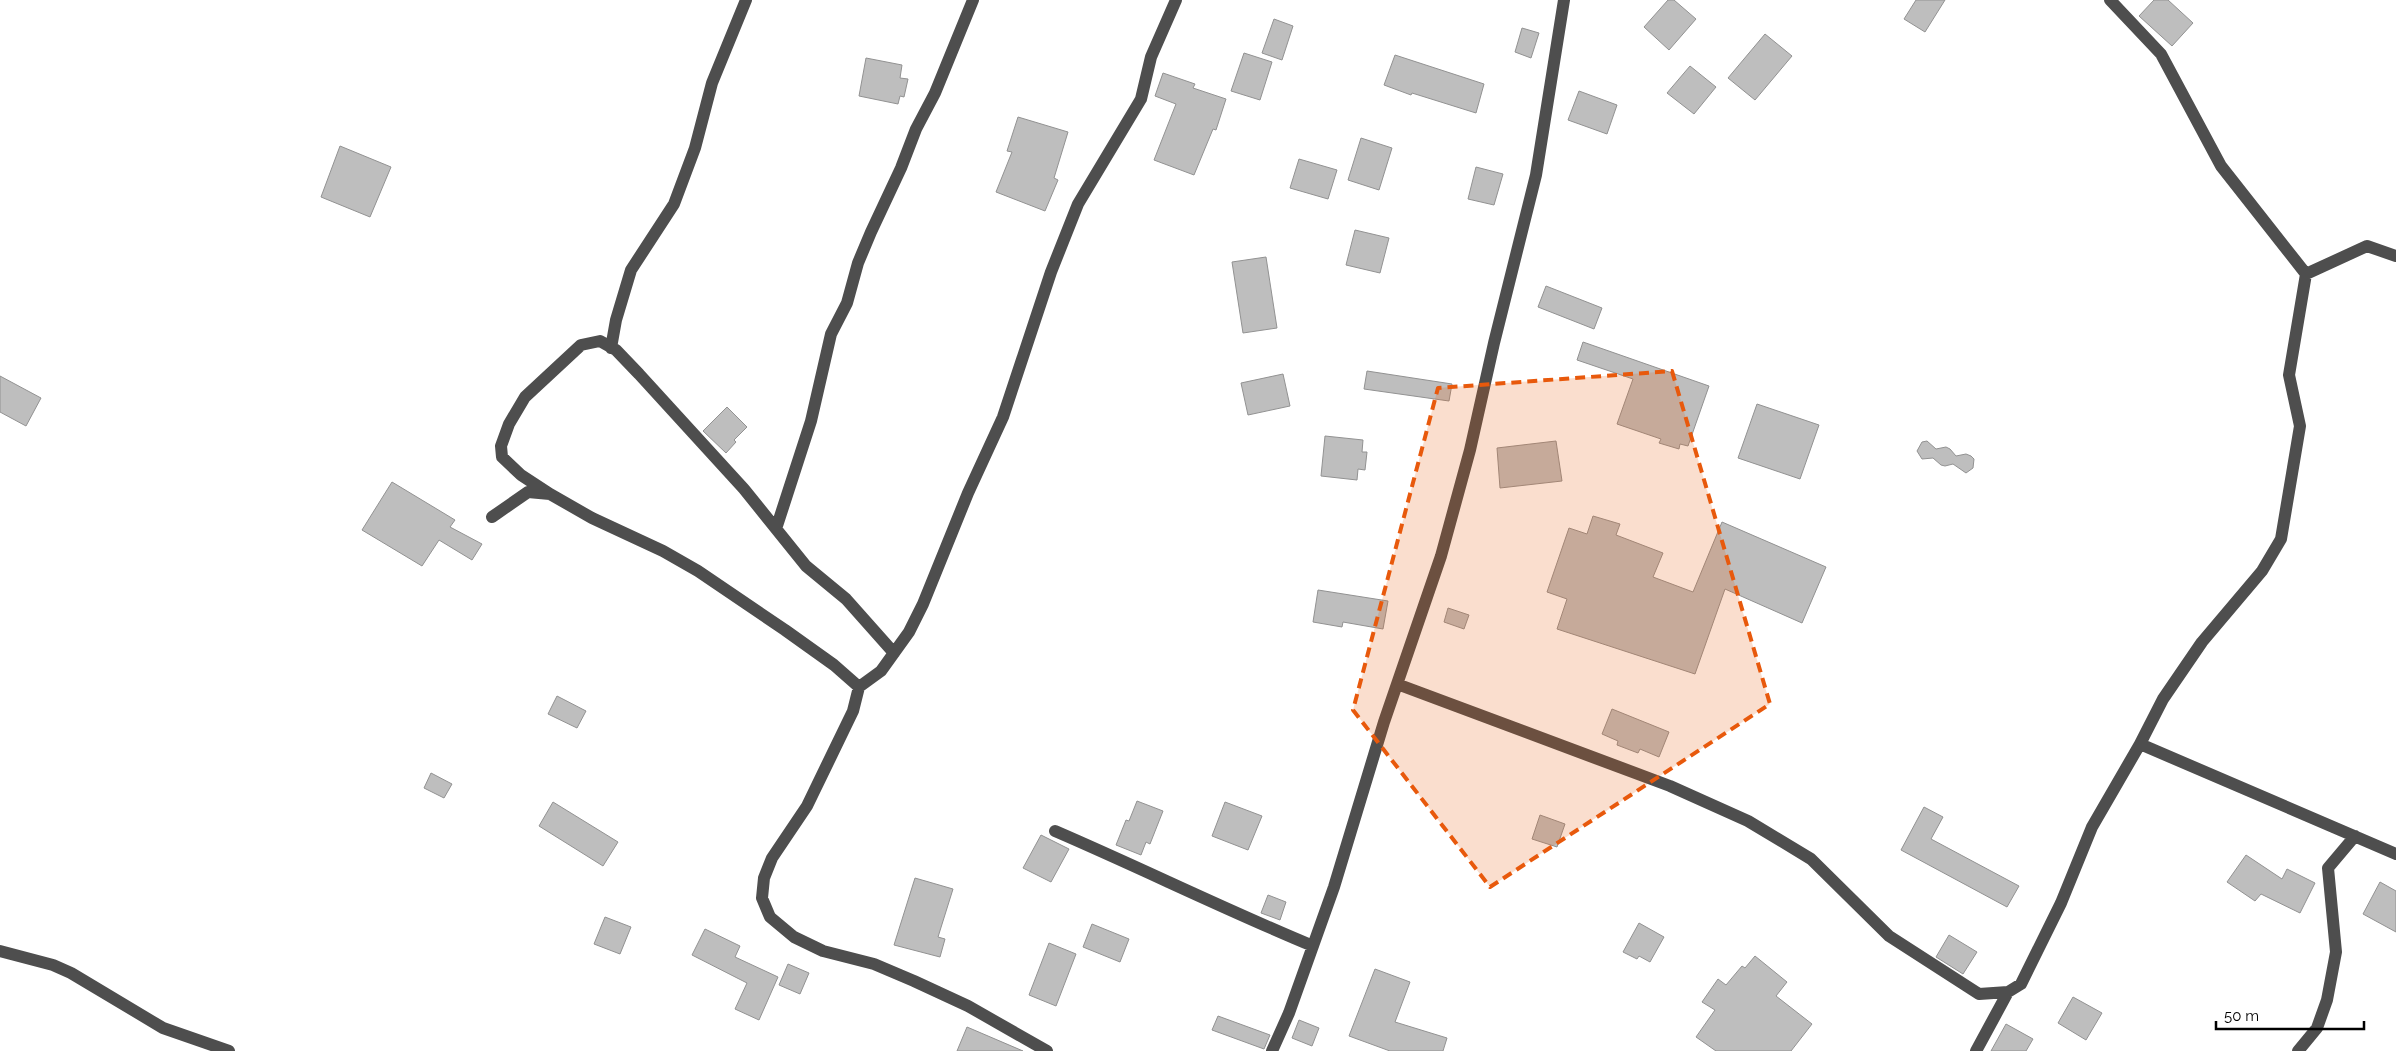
<svg xmlns="http://www.w3.org/2000/svg" width="2396" height="1051" font-family="Raleway,sans-serif">
  <style>
    .building { fill: #bebebe; stroke: #929292 }
    .lines { fill: none; stroke-linecap: round; stroke-linejoin: round }
    .minor { stroke: #4e4e4e; stroke-width: 12 }
    .marked { fill: #e8590c; fill-opacity: 0.2; stroke: #e8590c; stroke-width: 4; stroke-dasharray: 10 6; stroke-linejoin: round }
  </style>
  <rect width="100%" height="100%" fill="#fff"/>
  <path class="building" d="M1668 0H1674L1696 19 1669 50 1644 27Z
    M1916 0H1945L1925 32 1904 19Z
    M2154 0H2168L2193 23 2172 46 2139 16Z
    M1274 19 1293 26 1282 60 1262 53Z
    M1522 28 1539 33 1531 58 1515 52Z
    M1765 34 1792 56 1755 100 1728 78Z
    M1244 53 1272 62 1260 100 1231 91Z
    M1395 55 1484 84 1476 113 1412 93 1411 95 1384 85Z
    M866 58 902 65 900 78 908 79 904 97 900 96 898 104 859 96Z
    M1690 66 1716 87 1694 114 1667 93Z
    M1163 73 1195 84 1193 88 1226 99 1216 130 1213 129 1194 175 1154 160 1176 104 1155 96Z
    M1579 91 1617 105 1607 134 1568 120Z
    M1018 117 1068 132 1054 178 1058 180 1045 211 996 192 1012 152 1007 151Z
    M1361 138 1392 148 1379 190 1348 180Z
    M340 146 391 167 370 217 321 197Z
    M1299 159 1337 170 1328 199 1290 188Z
    M1476 167 1503 174 1494 205 1468 199Z
    M1355 230 1389 238 1380 273 1346 265Z
    M1266 257 1277 328 1243 333 1232 262Z
    M1546 286 1602 308 1594 329 1538 307Z
    M1583 342 1709 386 1688 446 1680 444 1679 449 1659 443 1661 439 1617 424 1633 379 1577 360Z
    M1367 371 1452 384 1449 401 1364 389Z
    M1283 374 1290 406 1248 415 1241 383Z
    M0 376 41 398 26 426 0 412Z
    M1757 404 1819 425 1800 479 1738 458Z
    M727 407 747 427 734 440 736 442 726 453 703 431Z
    M1325 436 1363 440 1362 452H1367L1365 470 1358 469 1357 480 1321 476Z
    M1556 441 1562 481 1500 488 1497 448Z
    M1927 441 1936 449 1946 447 1950 449 1956 456 1966 454 1971 456 1974 459 1973 468 1966 473 1953 464 1945 466 1941 465 1933 458 1922 459 1917 451 1922 442Z
    M392 482 455 520 450 527 482 544 472 560 439 540 422 566 362 530Z
    M1593 516 1620 524 1616 535 1663 553 1653 577 1693 592 1722 522 1826 567 1802 623 1725 589 1695 674 1557 629 1567 599 1547 592 1569 528 1587 534Z
    M1318 590 1388 601 1383 629 1343 622 1342 627 1313 622Z
    M1448 608 1469 615 1464 629 1444 622Z
    M557 696 586 711 577 728 548 714Z
    M1612 709 1669 732 1659 757 1640 749 1638 753 1617 745 1618 741 1602 734Z
    M431 773 452 784 444 798 424 788Z
    M1137 801 1163 811 1150 844 1146 842 1141 855 1116 845 1126 820 1129 821Z
    M553 802 618 842 603 866 539 826Z
    M1225 802 1262 816 1248 850 1212 836Z
    M1924 807 1943 817 1931 839 2019 886 2007 907 1901 850Z
    M1540 815 1565 824 1557 847 1532 839Z
    M1041 835 1069 849 1051 882 1023 868Z
    M2246 855 2282 879 2287 869 2315 883 2300 913 2261 894 2255 901 2227 882Z
    M915 878 953 889 938 937 945 939 940 957 894 945Z
    M2380 882 2396 891V932L2363 914Z
    M1268 895 1286 902 1280 920 1261 913Z
    M605 917 631 927 620 954 594 944Z
    M1639 923 1664 937 1650 962 1639 956 1637 959 1623 952Z
    M1092 924 1129 939 1120 962 1083 947Z
    M705 929 740 946 735 957 778 977 759 1020 735 1009 747 983 692 955Z
    M1949 935 1977 952 1963 974 1936 957Z
    M1049 943 1076 954 1056 1006 1029 995Z
    M1755 956 1787 982 1776 996 1812 1024 1791 1051H1716L1696 1037 1715 1010 1702 1002 1718 979 1726 985 1742 966 1745 968Z
    M788 964 809 973 800 994 779 985Z
    M1375 969 1410 982 1395 1022 1447 1038 1443 1051H1390L1349 1036Z
    M2073 997 2102 1013 2086 1040 2058 1023Z
    M1218 1016 1270 1035 1264 1049 1212 1030Z
    M1299 1020 1319 1028 1312 1046 1292 1038Z
    M2006 1024 2033 1039 2026 1051H1991Z
    M967 1027 1023 1051H957Z"/>
  <g class="lines">
    <path class="minor" d="M2110 0 2161 54 2221 166 2306 274 2367 246 2396 256
      M2306 274 2289 375 2300 426 2281 539 2262 571 2202 642 2163 699 2140 744 2396 854
      M611 348 616 320 631 270 674 204 695 148 712 83 746 0
      M550 494 521 475 502 457 501 446 509 424 525 397 581 345 600 341 616 350 639 374 744 489 806 566 846 599 894 653
      M492 517 528 492 550 494 592 518 663 551 698 571 785 630 834 665 859 687
      M776 529 811 421 831 334 847 303 858 263 871 232 901 168 916 129 935 93 973 0
      M1397 684 1670 786 1748 821 1811 859 1889 936 1979 994 2008 992 2021 984 2061 903 2092 827 2140 744
      M1055 831C1141 868 1226 910 1313 946
      M0 951 53 965 71 973 163 1028 229 1051
      M1047 1051 968 1006 914 981 874 964 823 951 794 937 770 917 762 898 764 878 772 858 807 806 853 711 859 687 881 671 909 632 923 604 968 493 1003 417 1051 272 1078 204 1141 99 1151 57 1176 0
      M1272 1051 1289 1013 1334 887 1384 722 1441 556 1470 450 1494 343 1536 175 1564 0
      M1976 1051 2008 992
      M2298 1051 2317 1028 2327 1000 2336 952 2328 868 2355 836"/>
  </g>
  <path class="marked" d="M1672 371 1770 704 1490 887 1353 710 1438 388Z"/>
  <path d="M2216 1021v8h148v-8" fill="none" stroke="#000000" stroke-width="2.5"/>
  <text x="2224" y="1021" font-size="15" fill="#000000" stroke="#ffffff" stroke-width="4" paint-order="stroke">50 m</text>
</svg>
